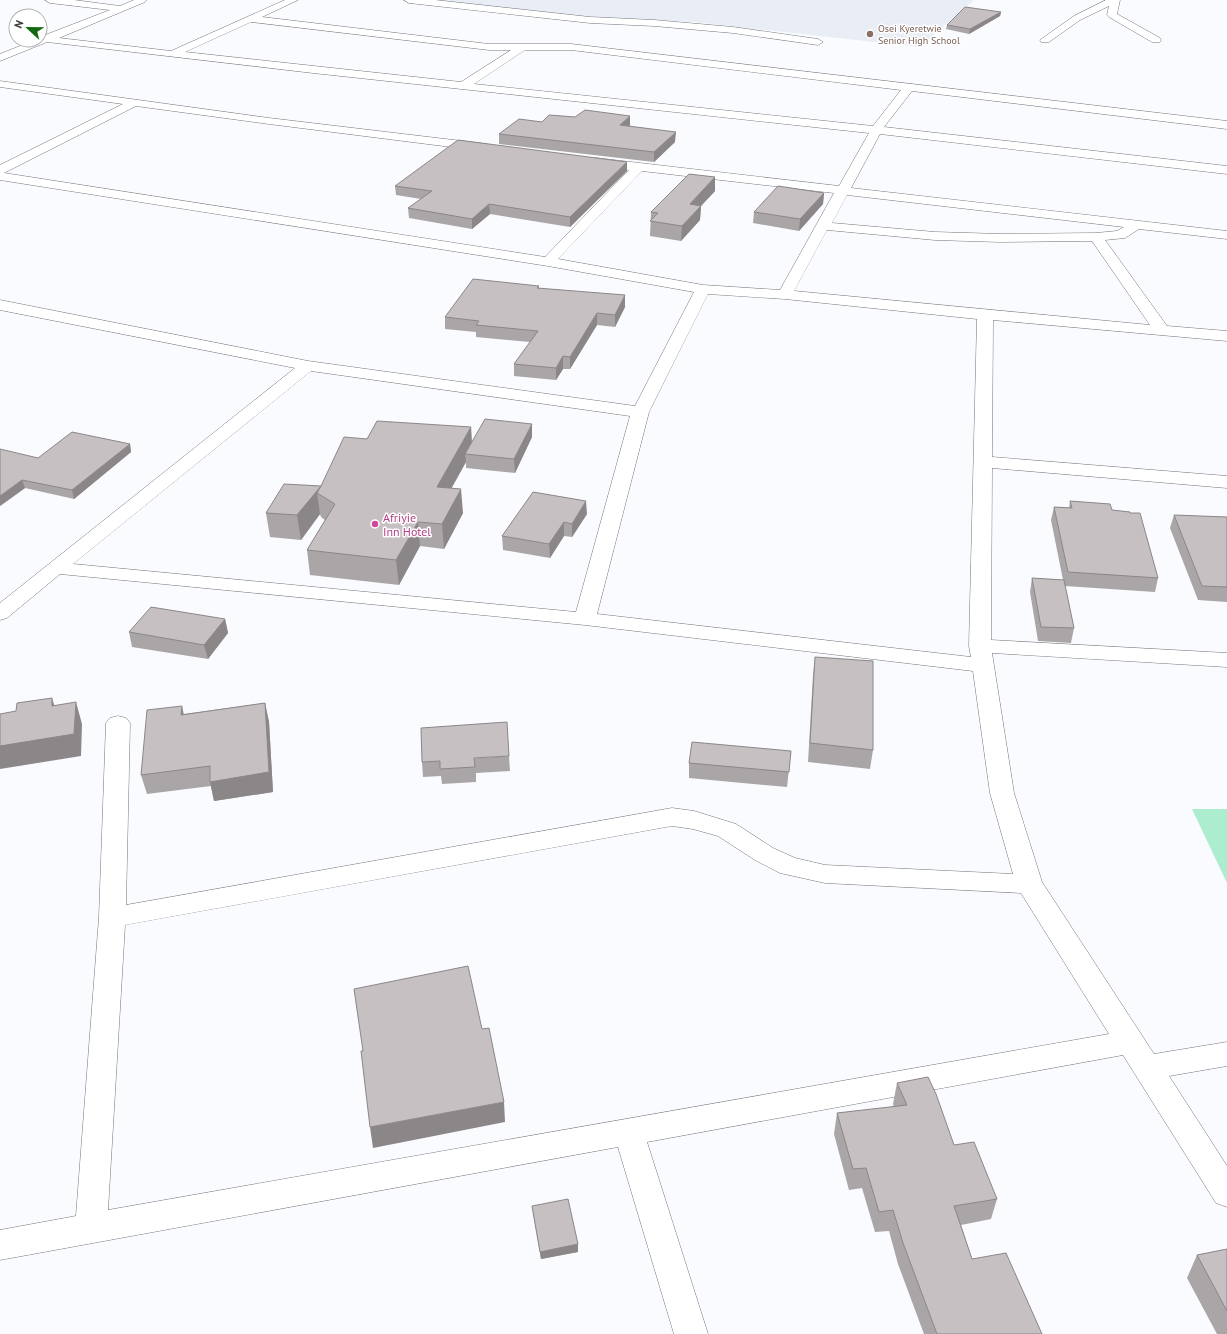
<svg xmlns="http://www.w3.org/2000/svg" width="1227" height="1334" font-family="'PT Sans',sans-serif">
  <style>
    .built { fill: #e9edf6 }
    .green { fill: #acedcf }
    .lines { fill: none; stroke-linecap: round; stroke-linejoin: round }
    .minor-casing { stroke: #737579; stroke-width: 1 }
    .minor { fill: #fff; fill-rule: evenodd }
    .wall { fill: #aaa5a7 }
    .shaded-wall { fill: #8b8688 }
    .building { fill: #c6c0c2; stroke: #8b8688 }
    .education-dot { fill: #8d6e63; stroke: #fff; stroke-width: 1.5 }
    .hotel-dot { fill: #d1479c; stroke: #fff; stroke-width: 1.5 }
    .labels { text-anchor: middle; dominant-baseline: central; stroke-width: 3; stroke-linejoin: round; paint-order: stroke }
    .far-education-label { font-size: 10px; fill: #785e54; stroke: #fff; text-anchor: start }
    .hotel-label { font-size: 12px; fill: #b23c85; stroke: #fff; text-anchor: start }
  </style>
  <rect width="100%" height="100%" fill="#f9fbff"/>
  <path class="built" d="M436 0H974L919 47 694 22 581 16Z"/>
  <path class="green" d="M1192 809H1227V883Z"/>
  <g class="lines">
    <defs>
      <path id="minor" d="M45 0H74L120 6 134 0H147L145 2 59 38 171 51 285 0H298L262 17 489 44H571L1227 121V129L912 91 884 127 1227 166V174L880 134 851 188 1227 231V239L1139 229 1125 238 1105 240 1167 326 1227 331V341L993 320 992 457 1227 476V488L992 468 991 640 1227 653V667L992 653 1014 793 1042 882 1154 1054 1227 1042V1066L1169 1076 1227 1166V1207L1216 1203 1123 1055 647 1142 708 1334H674L618 1147 0 1260V1230L76 1216 99 917 106 723 110 718 118 716 126 718 130 723 126 905 672 808 694 811 736 824 773 848 795 858 825 865 1013 874 990 793 973 671 585 625 60 574 7 618 0 620V603L295 368 0 310V300L308 361 635 406 694 292 548 266 0 180V165L123 104 0 87V81L269 118 487 144 489 147 487 150 483 151 269 124 136 106 4 173 545 257 629 170 592 165 590 162 592 159 596 158 839 186 869 133 313 73 47 42 0 61V54L35 40H40V37L110 10 50 3ZM251 22 489 50H511L461 82 185 52ZM525 50H571L901 90 873 126 474 84ZM642 171 834 193 780 290 703 285 558 259ZM847 195 1124 227 1117 231 1096 233 1001 234 935 232 832 223ZM827 230 935 240 1001 242 1092 241 1150 325 794 291ZM708 294 785 299 977 319 969 646 971 657 597 614 649 412ZM311 371 630 416 576 612 73 564ZM672 826 693 829 718 836 755 860 780 873 825 883 1021 893 1109 1034 108 1210 125 925Z
        M404 0H435L590 17 654 20 733 27 818 39 823 42 818 45 733 33 654 26 590 23 409 3Z
        M1106 0H1120L1117 14 1160 38 1161 40 1160 42H1152L1109 17 1107 15 1109 6 1080 20 1049 42H1041L1040 40 1074 16Z"/>
    </defs>
    <use href="#minor" class="minor-casing"/>
    <use href="#minor" class="minor"/>
  </g>
  <path class="wall" d="M1001 12 1000 16 969 34 946 29 947 25Z
    M542 122 630 126 675 142 654 162 499 144V134Z
    M627 171 570 227 490 214 472 229 409 218 408 208 421 199 396 195 395 186Z
    M715 177V191L701 206 700 220 681 241 650 236 651 212Z
    M824 193 823 204 799 231 753 223 754 212Z
    M539 286V288L625 307 615 327 597 325 570 369H563L556 380 514 376V364L530 342 476 337V332L445 329V317Z
    M532 424V437L515 473 466 468V462L451 488 463 513 444 549 420 546 399 585 310 575 307 550 325 520 321 517 320 514 301 540 270 537 266 513 321 486 367 439 471 427 472 443Z
    M130 444 131 452 74 499 25 488 0 506 38 458Z
    M1070 501 1112 510 1158 578 1155 592 1065 586 1074 628 1071 643 1038 641 1030 592 1032 578 1063 580 1051 520 1054 507 1069 508Z
    M587 514 572 537 564 536 550 558 503 550 502 536Z
    M1174 515 1227 517V602L1198 600 1170 528Z
    M225 619 228 633 208 659 132 647 129 632Z
    M815 657 873 750 870 769 808 762 813 675Z
    M265 703 269 722 273 792 214 801 211 786 147 794 141 775 184 714Z
    M791 751 787 787 689 778V763Z
    M509 756 510 771 476 773V782L442 784 441 776 423 777 422 762Z
    M897 1083 954 1145 997 1199 991 1219 961 1225 972 1259 1042 1334H924L898 1264 889 1231 875 1232 862 1188 849 1190 834 1134 837 1113 894 1107 893 1104Z
    M532 1206 578 1252 541 1259 533 1213Z
    M1227 1249V1334H1217L1187 1278 1197 1255Z"/>
  <path class="shaded-wall" d="M1001 12 1000 16 969 34 970 29Z
    M630 116V126L620 134V125Z
    M676 132 675 142 654 162V152Z
    M627 162V171L570 227V217Z
    M715 177V191L701 206 700 220 681 241 682 226 690 204Z
    M824 193 823 204 799 231 800 219Z
    M489 204 490 214 472 229V219Z
    M625 295V307L615 327V315Z
    M597 313V325L570 369V357Z
    M563 356V369L556 380V368Z
    M532 424V437L515 473 514 459Z
    M471 427 472 450 465 454 466 462 439 511 437 487Z
    M130 444 131 452 74 499 72 490Z
    M22 480 25 488 0 506V496Z
    M321 486 317 493 320 514 301 540 297 515Z
    M461 489 463 513 444 549 442 524Z
    M586 501 587 514 572 537V524Z
    M418 522 420 546 399 585 396 560Z
    M564 522V536L550 558 549 544Z
    M225 619 228 633 208 659 204 645Z
    M52 698 59 720 52 706Z
    M76 702 82 724 81 756 0 769V746Z
    M265 703 269 722 273 792 214 801 210 782Z
    M182 706 186 725 181 715Z
    M504 1102 505 1122 373 1148 370 1127Z
    M578 1244V1252L541 1259 540 1252Z"/>
  <path class="building" d="M965 7 1001 12 970 29 947 25Z
    M585 110 630 116 620 125 676 132 654 152 499 134 519 119 542 122 549 115 575 117Z
    M458 140 627 162 570 217 489 204 472 219 408 208 432 191 395 186Z
    M689 174 715 177 690 204 701 206 682 226 650 221 658 213 651 212Z
    M778 186 824 193 800 219 754 212Z
    M473 279 539 286 537 288 625 295 615 315 597 313 570 357 563 356 556 368 514 364 538 331 476 325 479 321 445 317Z
    M485 419 532 424 514 459 465 454Z
    M377 421 471 427 437 487 461 489 442 524 418 522 396 560 307 550 335 504 317 493 321 486 297 515 266 513 284 484 321 486 344 437 367 439Z
    M72 432 130 444 72 490 22 480 0 496V449L38 458Z
    M533 492 586 501 572 524 564 522 549 544 502 536Z
    M1070 501 1110 504 1112 510 1130 512V513H1140L1158 578 1068 572 1054 507 1072 508Z
    M1174 515 1227 517V587L1202 586Z
    M1032 578 1064 580 1074 628 1041 627Z
    M151 607 225 619 204 645 129 632Z
    M815 657 873 661V750L810 743Z
    M52 698V706L76 702 74 734 0 746V714L16 711 17 703Z
    M265 703 269 772 210 782V766L141 775 147 710 182 706 181 715Z
    M507 722 509 756 474 758 475 767 440 769V761L422 762 421 728Z
    M692 742 791 751 789 772 689 763Z
    M468 966 482 1029 489 1028 504 1102 370 1127 361 1051H363L354 989Z
    M928 1077 936 1094 954 1145 974 1142 997 1199 954 1206 972 1259 1006 1253 1042 1334H937L903 1243 893 1210 879 1212 866 1168 853 1169 837 1113 907 1105 897 1083Z
    M568 1199 578 1244 540 1252 532 1206Z
    M1227 1249V1311L1197 1255Z"/>
  <circle class="education-dot" cx="870" cy="34" r="4"/>
  <circle class="hotel-dot" cx="375" cy="524" r="4"/>
  <g class="labels">
    <g class="far-education-label">
      <text x="878" y="28">Osei Kyeretwie<tspan x="878" dy="12">Senior High School</tspan></text>
    </g>
    <g class="hotel-label">
      <text x="383" y="517">Afriyie<tspan x="383" dy="14">Inn Hotel</tspan></text>
    </g>
  </g>
  <g transform="translate(28 28) rotate(292)"><circle r="19" fill="#ffffff" stroke="#b0b1b1"/>
  <path d="M0-3L7 15L0 10L-7 15Z" fill="#106911"/>
  <text y="-6" font-size="11" font-weight="bold" text-anchor="middle" fill="#3a3b3d">N</text>
  </g>
</svg>
